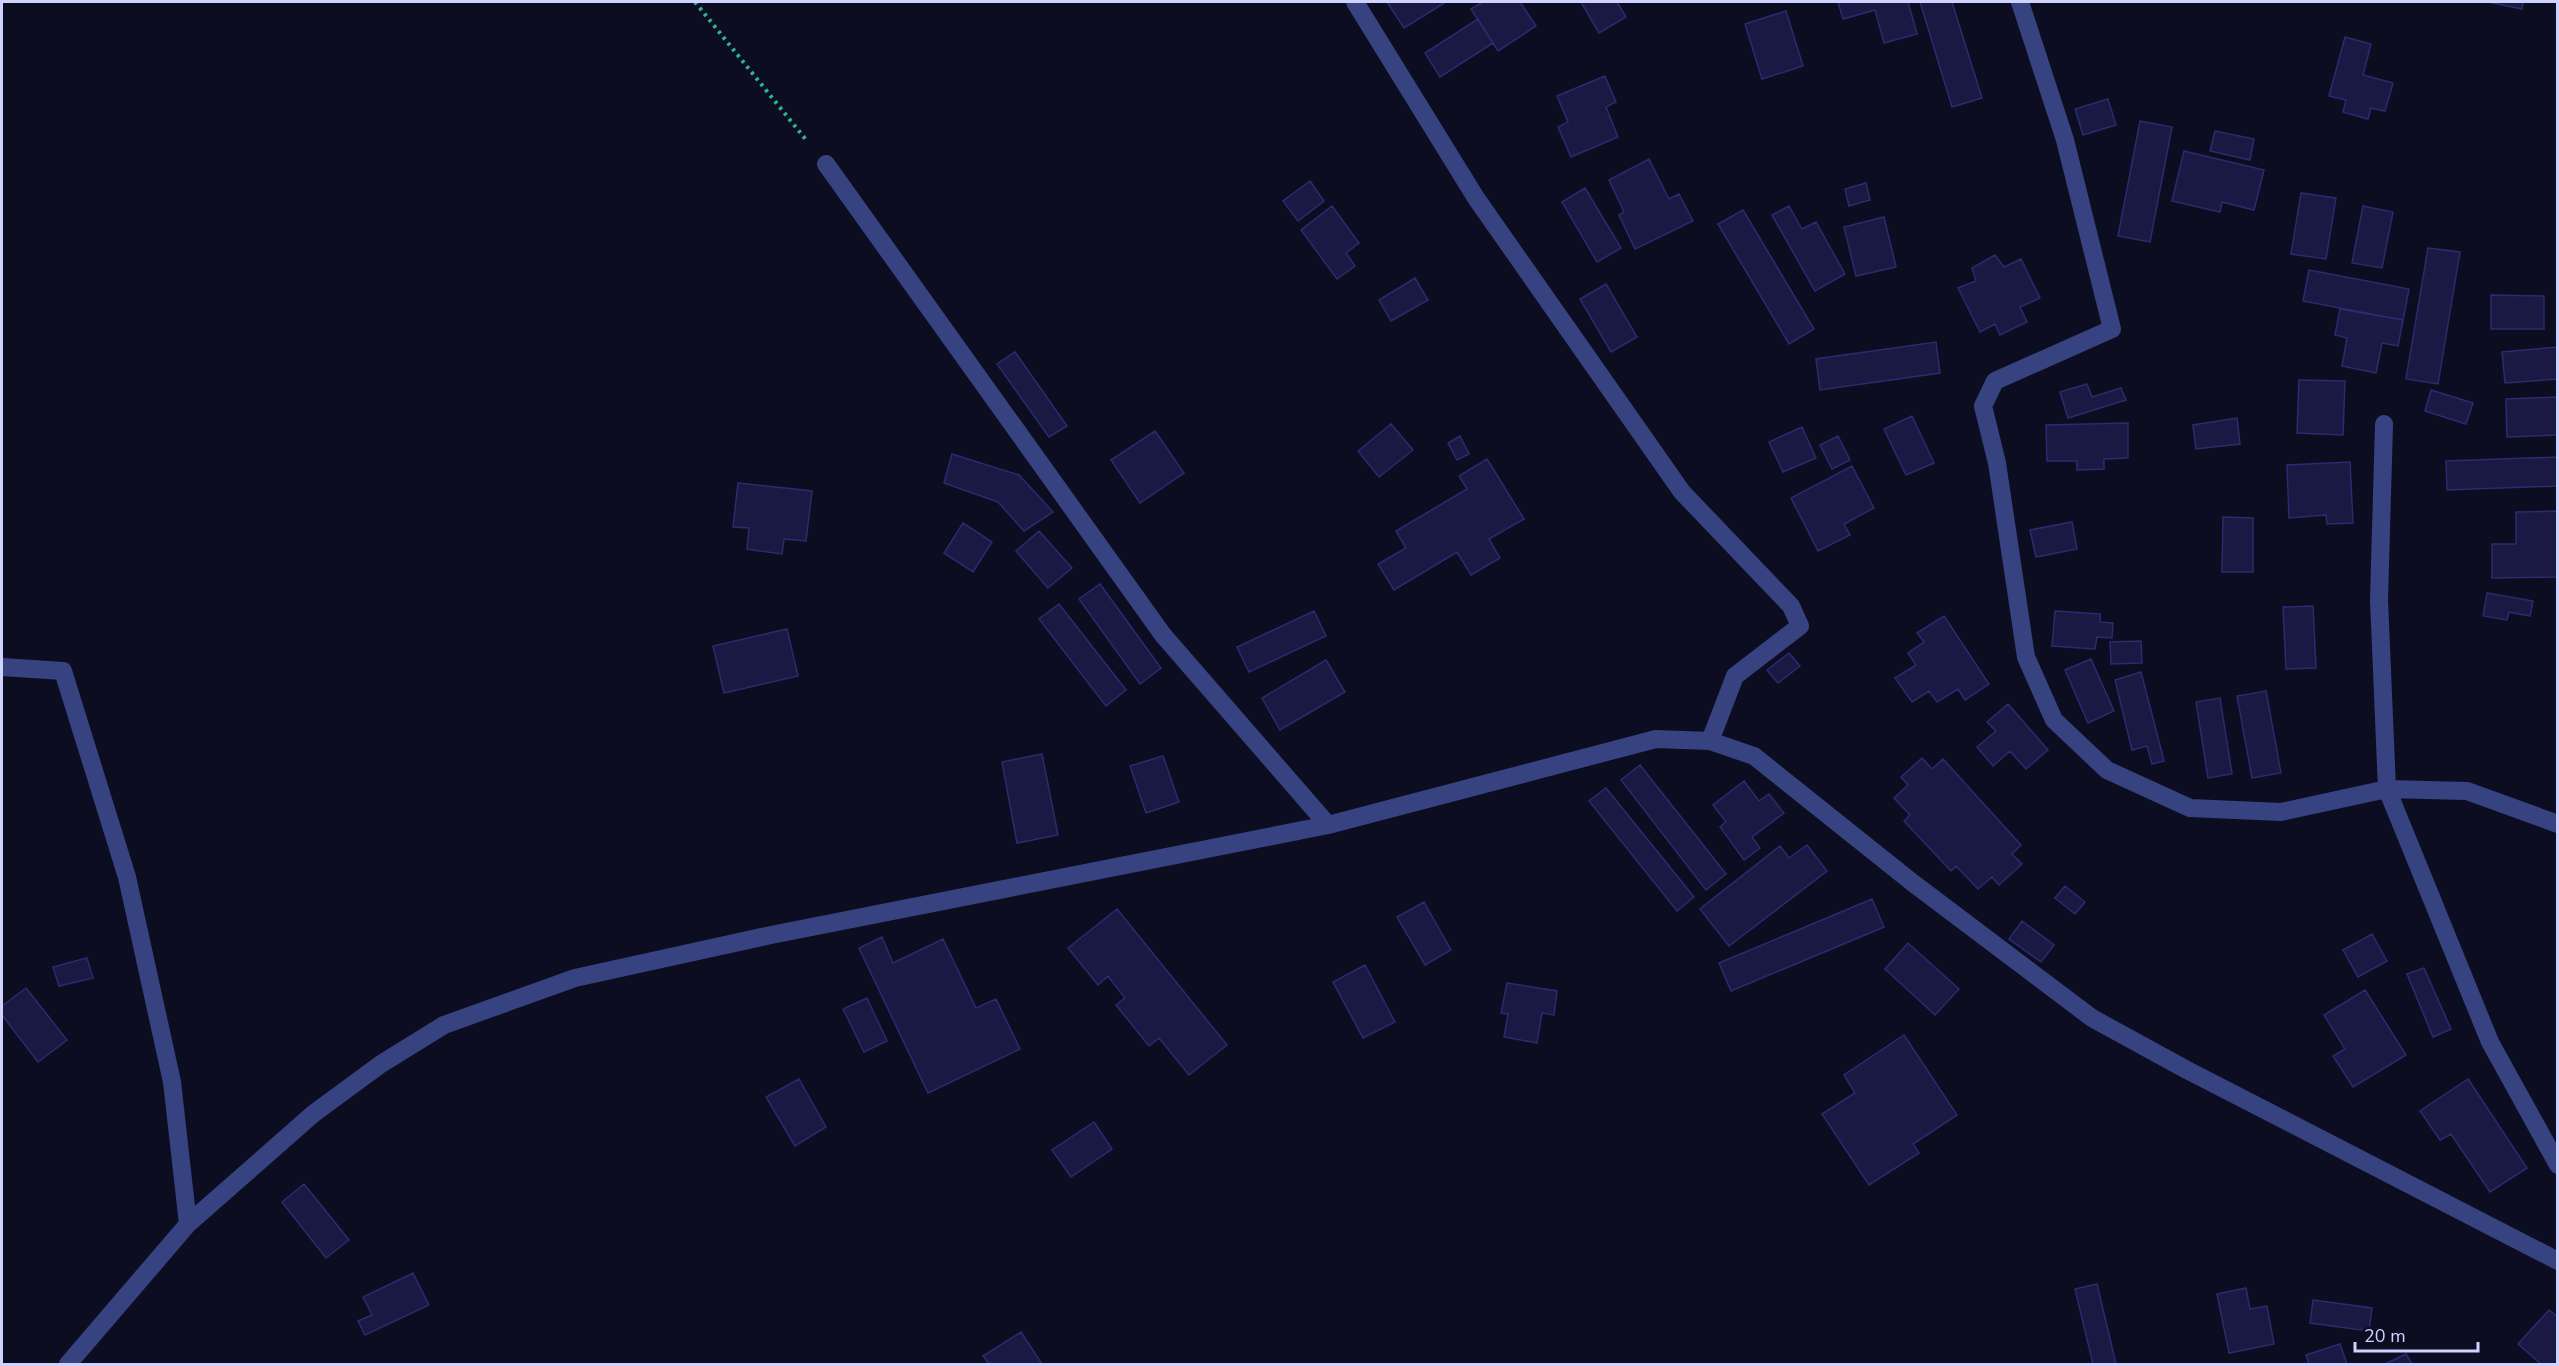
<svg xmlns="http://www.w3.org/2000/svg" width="2559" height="1366" font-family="'Nunito Sans',sans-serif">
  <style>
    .building { fill: #191943; stroke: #2b2b6f; stroke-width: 1.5 }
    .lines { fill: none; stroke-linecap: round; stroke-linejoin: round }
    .path { stroke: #2cb492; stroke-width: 4; stroke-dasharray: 3 4.5; stroke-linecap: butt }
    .minor { stroke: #374381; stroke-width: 18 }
  </style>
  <rect width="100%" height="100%" fill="#0d0d22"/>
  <path class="building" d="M1387 2H1446L1404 28Z
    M1483 2H1520L1536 26 1498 51 1471 9Z
    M1581 2H1617L1626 17 1599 33Z
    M1838 2H1908L1917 34 1884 43 1875 10 1843 19Z
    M1920 2H1952L1982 98 1952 107Z
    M2488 2H2523L2522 9Z
    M1786 11 1803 66 1762 79 1745 24Z
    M1478 19 1493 43 1440 77 1425 53Z
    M2345 37 2371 44 2363 75 2393 83 2385 111 2371 108 2368 119 2343 112 2346 100 2329 96Z
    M1605 76 1616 102 1606 107 1618 137 1571 157 1558 127 1568 122 1557 96Z
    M2108 99 2116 125 2083 135 2075 109Z
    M2140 121 2172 127 2150 242 2118 236Z
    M2215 131 2254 139 2250 160 2210 151Z
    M2184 151 2264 170 2254 210 2222 202 2220 212 2172 201Z
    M1649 159 1669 199 1679 194 1693 221 1635 249 1619 215 1624 212 1609 180Z
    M1310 181 1324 201 1298 221 1283 201Z
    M1866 183 1870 200 1849 206 1845 189Z
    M1585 188 1621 248 1597 262 1562 202Z
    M2301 193 2336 198 2326 259 2291 254Z
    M1332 206 1359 243 1346 253 1355 266 1337 279 1301 230Z
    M1789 206 1802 229 1816 222 1845 274 1815 291 1772 215Z
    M2363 206 2393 212 2382 268 2352 263Z
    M1743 210 1814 329 1789 344 1718 224Z
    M1884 217 1896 267 1856 276 1844 227Z
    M2428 248 2460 252 2438 384 2406 379Z
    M1995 255 2004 267 2021 259 2040 298 2020 307 2027 322 2000 335 1995 324 1980 332 1958 288 1976 281 1972 268Z
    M2309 270 2409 289 2403 320 2303 301Z
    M1415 278 1428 300 1391 321 1379 300Z
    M1606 284 1637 337 1611 352 1580 299Z
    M2491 295 2544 296V329H2491Z
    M2340 309 2403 320 2398 346 2382 343 2376 373 2342 366 2347 338 2335 335Z
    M1936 342 1940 373 1820 390 1816 359Z
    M2558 347V379L2505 383 2502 352Z
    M1015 352 1067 426 1049 437 997 364Z
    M2299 380 2345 381 2343 435 2297 433Z
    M2087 384 2092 397 2121 388 2126 400 2068 418 2060 392Z
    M2431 390 2473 403 2466 424 2425 411Z
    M2558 397V435L2507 437 2506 399Z
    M1912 416 1934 463 1906 475 1884 429Z
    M2237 418 2240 444 2196 449 2193 425Z
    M2128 423V458L2104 459V469L2077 470V461H2047L2046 425Z
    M1391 424 1413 450 1379 477 1358 451Z
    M1802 427 1816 458 1783 472 1769 442Z
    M1155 431 1184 473 1140 503 1111 460Z
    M1460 436 1469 454 1457 460 1448 443Z
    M1838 436 1850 460 1832 469 1820 445Z
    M952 454 1019 475 1053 512 1024 531 998 502 944 483Z
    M2558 457V486L2447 490 2446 461Z
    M1487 459 1524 519 1489 539 1500 558 1471 575 1457 552 1394 590 1378 564 1406 548 1396 531 1467 489 1459 476Z
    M2350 462 2353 523 2327 524 2326 515 2289 518 2287 465Z
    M1852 466 1874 508 1844 524 1850 535 1818 551 1791 498Z
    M738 483 812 491 806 541 784 539 782 554 747 549 749 528 733 527Z
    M2558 511V577L2492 578V544H2516V512Z
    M2223 517 2253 518V572H2222Z
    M2072 522 2077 549 2036 557 2030 530Z
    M963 523 992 542 973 572 944 553Z
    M1039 531 1072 568 1048 588 1016 551Z
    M1100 584 1161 668 1140 684 1079 599Z
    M2487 593 2533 601 2530 616 2509 612 2507 620 2483 616Z
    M1059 604 1126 690 1106 706 1039 619Z
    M2313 606 2316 668 2286 669 2283 607Z
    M1314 611 1326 636 1249 672 1237 647Z
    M2055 611 2100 614V622L2113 623 2112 638 2097 637 2095 649 2052 646Z
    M1944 616 1989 684 1965 700 1958 689 1937 702 1929 691 1912 702 1895 678 1916 665 1908 653 1924 642 1917 633Z
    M787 629 798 676 724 693 713 646Z
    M2141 641 2142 663 2111 664 2110 642Z
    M1789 653 1800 666 1778 683 1767 670Z
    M2091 659 2114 711 2088 723 2065 670Z
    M1326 660 1345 692 1280 730 1262 698Z
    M2141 672 2164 761 2152 764 2147 746 2132 750 2115 680Z
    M2266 691 2281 773 2252 778 2237 696Z
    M2220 698 2232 774 2208 778 2196 702Z
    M2008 704 2048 750 2026 769 2010 751 1993 766 1977 747 1996 731 1987 722Z
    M1042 754 1058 835 1017 843 1002 762Z
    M1163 756 1179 802 1146 813 1130 766Z
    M1922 758 1932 769 1943 759 2021 845 2012 854 2022 864 1999 885 1992 877 1978 889 1956 866 1951 871 1904 821 1910 815 1894 798 1908 785 1901 777Z
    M1640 765 1726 874 1706 890 1621 780Z
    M1744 781 1759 801 1769 794 1784 813 1752 837 1760 848 1744 860 1720 827 1726 822 1713 805Z
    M1606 788 1694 897 1677 911 1589 801Z
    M1807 845 1827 871 1729 946 1700 909 1780 846 1789 858Z
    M2065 886 2085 902 2075 914 2055 898Z
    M1872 899 1884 927 1731 991 1719 963Z
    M1424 902 1451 950 1425 965 1397 917Z
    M1117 909 1227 1045 1189 1075 1159 1038 1149 1046 1116 1005 1125 998 1108 976 1098 985 1068 948Z
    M2022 921 2054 945 2041 962 2009 939Z
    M2372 934 2387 961 2358 977 2343 950Z
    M882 937 893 963 943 939 976 1008 996 999 1020 1049 928 1093 859 948Z
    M1908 943 1959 989 1935 1015 1885 969Z
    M87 958 93 978 59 986 53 967Z
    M1365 965 1395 1022 1363 1038 1333 982Z
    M2424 968 2451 1029 2433 1037 2407 974Z
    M1507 983 1557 991 1554 1015 1542 1013 1537 1043 1504 1037 1508 1014 1501 1013Z
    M26 988 67 1040 38 1062 2 1015V1006Z
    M2365 990 2406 1055 2353 1087 2333 1056 2345 1049 2324 1015Z
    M867 998 887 1041 864 1052 843 1009Z
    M1904 1035 1957 1115 1913 1144 1919 1153 1869 1185 1822 1114 1855 1093 1844 1075Z
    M799 1079 826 1127 795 1146 766 1097Z
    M2468 1079 2527 1168 2490 1192 2451 1134 2440 1140 2420 1111Z
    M1094 1122 1112 1149 1071 1177 1052 1150Z
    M304 1184 349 1240 326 1258 282 1202Z
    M413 1273 429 1305 365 1335 358 1321 372 1315 363 1297Z
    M2097 1284 2116 1364H2093L2075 1289Z
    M2246 1288 2250 1309 2267 1306 2274 1344 2229 1353 2217 1294Z
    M2313 1300 2372 1308 2369 1331 2310 1323Z
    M2549 1310 2558 1317V1364H2541L2518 1344Z
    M1021 1332 1042 1364H989L983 1356Z
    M2340 1344 2347 1364H2309L2306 1355Z
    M2406 1354 2412 1364H2385Z"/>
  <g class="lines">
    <path class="path" d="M695 2 807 141"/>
    <path class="minor" d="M1355 2 1476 198 1682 492 1791 606 1800 626 1735 676 1710 741
      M2020 2 2065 140 2112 329 1995 381 1983 406 1997 463 2026 657 2054 720 2107 770 2190 808 2281 812 2387 789 2467 791 2558 824
      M826 164 1163 635 1328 825
      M2384 424 2379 600 2387 789 2490 1042 2558 1165
      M2 667 63 671 127 877 172 1082 188 1224
      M68 1364 188 1224 313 1114 381 1064 444 1025 575 978 771 935 1328 825 1656 739 1710 741 1754 756 1913 883 2092 1018 2187 1070 2558 1261"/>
  </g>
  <rect width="2559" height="1366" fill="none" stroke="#ced2ff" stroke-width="6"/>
  <path d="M2355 1342v9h123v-9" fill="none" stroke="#ced2ff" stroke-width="3"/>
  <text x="2364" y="1342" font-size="18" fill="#ced2ff" stroke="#0d0d22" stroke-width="4.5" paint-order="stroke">20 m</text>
</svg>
